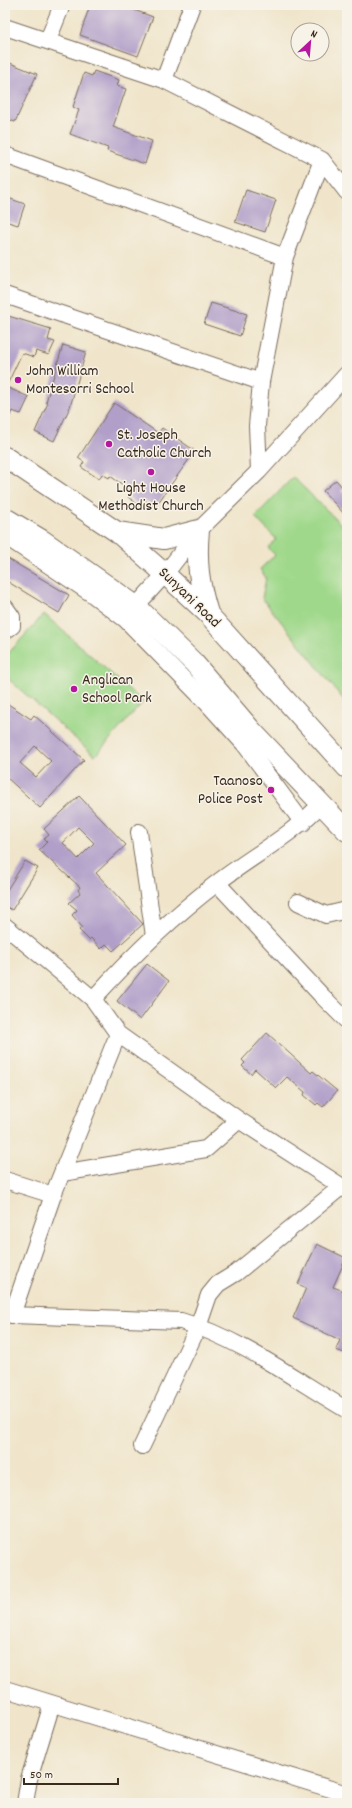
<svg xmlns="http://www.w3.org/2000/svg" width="352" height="1808" font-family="Dekko,sans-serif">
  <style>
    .green { fill: #9fd88a; stroke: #6d8154 }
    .building { fill: #b19fc9; fill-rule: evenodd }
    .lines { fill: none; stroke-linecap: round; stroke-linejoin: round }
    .minor-casing { stroke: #7a6b5b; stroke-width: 18 }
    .major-casing { stroke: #7a6b5b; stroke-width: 22 }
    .minor { stroke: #fff; stroke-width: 16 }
    .major { stroke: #fff; stroke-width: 20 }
    .poi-dot { fill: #b5179e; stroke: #f7f3e8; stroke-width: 1.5 }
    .labels { text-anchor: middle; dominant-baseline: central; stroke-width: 3; stroke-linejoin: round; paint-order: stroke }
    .poi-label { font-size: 16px; fill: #3b2a1e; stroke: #f7f3e8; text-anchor: start }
    .street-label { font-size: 16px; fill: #3b2a1e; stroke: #f7f3e8 }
  </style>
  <rect width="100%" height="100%" fill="#f7f3e8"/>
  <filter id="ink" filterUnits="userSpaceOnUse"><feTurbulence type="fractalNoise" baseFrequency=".025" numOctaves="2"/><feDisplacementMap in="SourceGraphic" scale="8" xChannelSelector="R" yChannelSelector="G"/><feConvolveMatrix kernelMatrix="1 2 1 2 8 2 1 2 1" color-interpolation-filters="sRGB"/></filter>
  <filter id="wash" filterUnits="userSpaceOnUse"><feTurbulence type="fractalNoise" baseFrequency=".012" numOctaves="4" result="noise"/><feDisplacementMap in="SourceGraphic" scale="16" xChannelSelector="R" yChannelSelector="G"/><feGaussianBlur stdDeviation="0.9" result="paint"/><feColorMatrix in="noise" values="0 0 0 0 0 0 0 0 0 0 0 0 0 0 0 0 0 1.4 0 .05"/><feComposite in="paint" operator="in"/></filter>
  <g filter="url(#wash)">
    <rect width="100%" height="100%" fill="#f0e5cb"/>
    <path class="green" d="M293 477 347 530V704L262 598 266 578 260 569 275 555 268 548 276 539 255 517Z
      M44 614 143 702 95 756 5 676V657Z"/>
    <g id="blocks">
      <path class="building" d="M90 5H126V7L153 17 138 56 80 35Z
        M5 61 37 74 15 122 5 118Z
        M94 71 119 80 117 86 126 89 113 127 152 141 145 164 107 151 108 148 70 134 79 110 73 107 84 73 92 76Z
        M246 190 276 200 265 232 235 222Z
        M5 197 25 204 18 225 5 221Z
        M211 303 247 314 240 336 204 324Z
        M5 315 51 329 48 340 55 342 49 355 36 351 34 357 22 353 6 387 29 397 21 414 12 411 5 426Z
        M63 345 86 352 70 407 54 441 35 432 48 403 46 402Z
        M114 403 158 433 162 428 195 451 155 507 144 500 140 506 128 497 132 491 110 476 109 478 102 474 99 479 81 467 84 462 78 458Z
        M336 480 344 489 341 491 347 497V517L323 491Z
        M5 557 69 595 59 613 5 580Z
        M5 702 31 719 34 715 84 760 40 808 5 776ZM35 746 51 761 36 777 20 763Z
        M79 796 126 845 96 873 143 924 113 951 106 944 101 949 91 938 89 940 79 930 82 927 72 915 77 910 69 903 80 893 78 890 80 887 39 850 47 842 44 839 49 835 44 829ZM78 827 94 843 78 859 63 843Z
        M25 861 38 868 12 910 5 906V893Z
        M147 964 169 981 140 1020 117 1001Z
        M267 1033 311 1073 313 1071 337 1091 323 1107 318 1103 316 1105 304 1095 305 1092 287 1077 276 1088 255 1069 251 1074 242 1066 245 1063 242 1060Z
        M317 1244 346 1258 333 1287 347 1292V1354L336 1350 340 1340 293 1318 306 1288 298 1284Z"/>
    </g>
  </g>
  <g filter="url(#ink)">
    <use href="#blocks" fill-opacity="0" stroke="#7a6b5b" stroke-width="1"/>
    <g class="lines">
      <defs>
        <path id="minor" d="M5 27 164 80 322 160 347 192
          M48 40 62 5
          M164 80 192 5
          M5 155 285 257
          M5 295 261 382
          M259 471 257 426 261 382 285 257 322 160
          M5 536 92 594 125 619 207 703 245 745 303 823
          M136 606 165 574 199 530 259 471 347 374
          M5 607 12 617V626L5 631
          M139 832 154 936
          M217 883 323 997 347 1021
          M298 902 326 915 347 910
          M5 926 93 999 118 1034 239 1120 347 1190
          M93 999C131 957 172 917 217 883 252 856 291 836 321 804
          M62 1173 206 1149 239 1120
          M5 1180 53 1195
          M5 1313 12 1315 181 1321C241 1339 294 1379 347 1410
          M12 1315 53 1195 118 1034
          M142 1446 198 1327 209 1295 218 1284 236 1273 341 1187
          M5 1689 347 1794
          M25 1803 29 1779 52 1704"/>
        <path id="major" d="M5 457 117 532 165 574 208 614 347 768
          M5 518 42 540 136 606 194 663 252 731 347 831
          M117 532 164 539 199 530C196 561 199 584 208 613"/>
      </defs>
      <use href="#minor" class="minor-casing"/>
      <use href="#major" class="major-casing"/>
      <use href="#minor" class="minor"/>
      <use href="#major" class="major"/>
    </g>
  </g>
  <g class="poi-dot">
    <circle cx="18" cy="380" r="4"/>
    <circle cx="109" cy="444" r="4"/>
    <circle cx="151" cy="472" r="4"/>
    <circle cx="74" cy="689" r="4"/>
    <circle cx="271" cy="790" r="4"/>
  </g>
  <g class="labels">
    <g class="poi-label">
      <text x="26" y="371">John William<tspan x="26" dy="18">Montesorri School</tspan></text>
      <text x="117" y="435">St. Joseph<tspan x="117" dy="18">Catholic Church</tspan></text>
      <text x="151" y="488" text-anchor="middle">Light House<tspan x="151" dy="18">Methodist Church</tspan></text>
      <text x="82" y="680">Anglican<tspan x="82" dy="18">School Park</tspan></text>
      <text x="263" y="781" text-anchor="end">Taanoso<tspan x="263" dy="18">Police Post</tspan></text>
    </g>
    <g class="street-label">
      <text transform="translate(189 598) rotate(44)">Sunyani Road</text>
    </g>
  </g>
  <rect width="352" height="1808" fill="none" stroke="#f7f3e8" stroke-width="20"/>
  <g transform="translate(310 42) rotate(26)"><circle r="19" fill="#f7f3e8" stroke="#aca397"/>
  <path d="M0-3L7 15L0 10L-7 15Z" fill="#b5179e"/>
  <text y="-6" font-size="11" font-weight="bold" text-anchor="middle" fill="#3b2a1e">N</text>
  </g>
  <path d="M24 1778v6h94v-6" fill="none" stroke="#3b2a1e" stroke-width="2"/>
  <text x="30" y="1778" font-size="12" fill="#3b2a1e" stroke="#f7f3e8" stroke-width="3" paint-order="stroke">50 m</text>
</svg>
